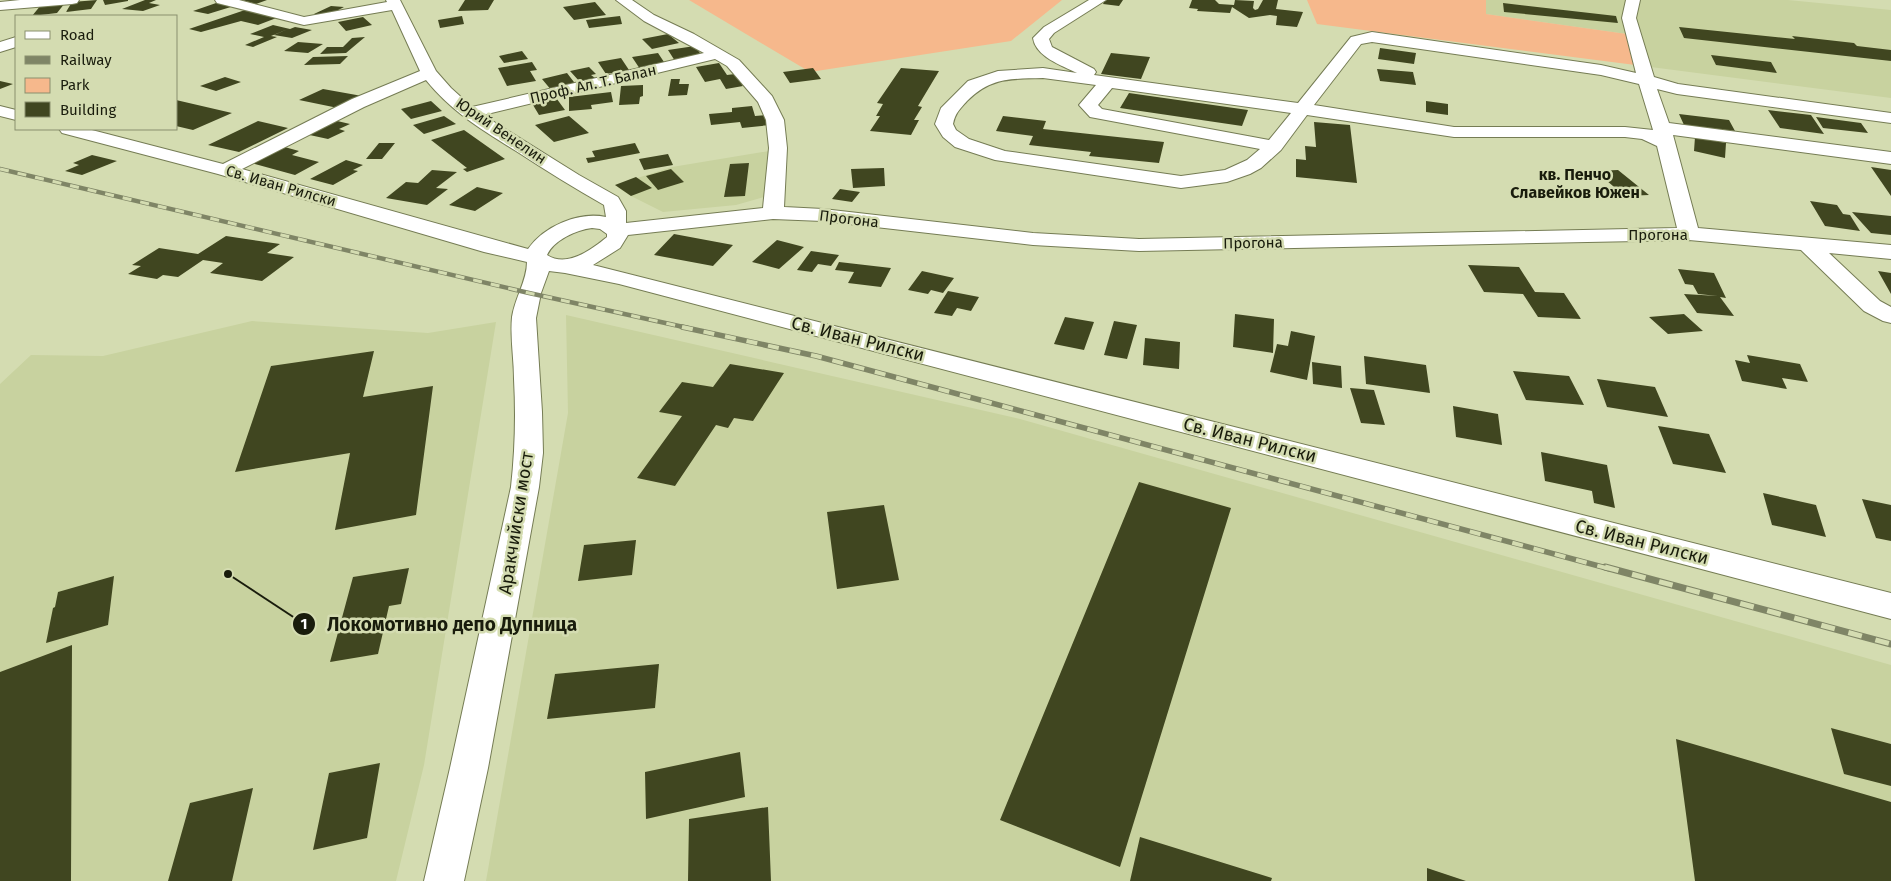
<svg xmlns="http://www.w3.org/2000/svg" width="1891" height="881" font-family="'Fira Sans',sans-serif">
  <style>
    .built { fill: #c8d29f }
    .green { fill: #f6b88c }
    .building { fill: #404620 }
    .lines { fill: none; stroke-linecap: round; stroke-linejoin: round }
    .minor-casing { stroke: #757c54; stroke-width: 2 }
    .minor { fill: #fff; fill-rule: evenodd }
    .rail-far2-casing { stroke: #7f8566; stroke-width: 4.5 }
    .rail-far1-casing { stroke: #7f8566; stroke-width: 5.5 }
    .rail-casing { stroke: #7f8566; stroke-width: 7 }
    .rail-far2 { stroke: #d4dcb1; stroke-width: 3; stroke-dasharray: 9; stroke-linecap: butt }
    .rail-far1 { stroke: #d4dcb1; stroke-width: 4; stroke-dasharray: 11; stroke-linecap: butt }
    .rail { stroke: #d4dcb1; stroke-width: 5; stroke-dasharray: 14; stroke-linecap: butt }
    .labels { text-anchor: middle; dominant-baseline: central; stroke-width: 5; stroke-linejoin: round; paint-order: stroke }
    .far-street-label { font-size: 15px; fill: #191c0c; stroke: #d4dcb1 }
    .far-neighbourhood-label { font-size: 16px; font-weight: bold; fill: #191c0c; stroke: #d4dcb1 }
    .street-label { font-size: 18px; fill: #191c0c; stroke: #d4dcb1 }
    .leader { fill: none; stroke: #191c0c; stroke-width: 2 }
    .callout-dot { fill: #191c0c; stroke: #d4dcb1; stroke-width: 2 }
    .mark-label { font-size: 15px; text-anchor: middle; font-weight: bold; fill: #fff }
    .callout-label { font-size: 19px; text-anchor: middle; font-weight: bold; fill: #191c0c; stroke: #d4dcb1; stroke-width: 5; stroke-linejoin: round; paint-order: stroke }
  </style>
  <rect width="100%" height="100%" fill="#d4dcb1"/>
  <path class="built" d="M1486 0H1788L1891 10V98L1643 66 1634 35 1486 14Z
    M769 151 771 195 736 205 663 212 631 196 615 185 672 167Z
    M566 315 1020 419 1891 665V881H486L568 413Z
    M252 321 428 333 496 322 424 765 396 881H0V384L31 355 103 356Z"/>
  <path class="green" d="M689 0H1062L1011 41 810 72Z
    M1307 0H1486V14L1634 35 1643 66 1317 24Z"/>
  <path class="building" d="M97 0 91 9 66 12 72 2Z
    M103 0H128V1L105 5Z
    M145 0H156L149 3 160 5 143 11 122 9Z
    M242 0H267L256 4Z
    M465 0H494L488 10 458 11Z
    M1105 0H1123L1119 6 1103 4Z
    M1192 0H1215L1219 4 1234 5 1235 0 1254 1 1253 8 1255 10 1258 9 1263 0H1278L1276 9 1303 12 1297 27 1276 25 1277 16 1270 15 1249 18 1232 7 1230 13 1197 11 1198 9 1189 8Z
    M219 2 234 6 208 14 193 11Z
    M595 2 606 15 574 20 563 7Z
    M65 3 57 13 32 16 41 5Z
    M1503 3 1616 16 1618 23 1504 12Z
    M331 6 344 7 327 16 314 14Z
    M245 10 279 17 258 25 241 21 201 32 189 29Z
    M462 16 464 24 440 28 438 20Z
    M620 16 622 24 589 28 586 20Z
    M363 17 372 25 346 31 338 22Z
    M273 25 290 29 295 27 312 30 292 38 274 35 288 29 271 36 277 37 253 47 245 45 264 37 250 34Z
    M1679 27 1795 39 1792 36 1854 43 1857 46 1891 50V61L1684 38Z
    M668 34 679 43 652 49 642 39Z
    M365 37 346 53 320 54 327 47H343L352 38Z
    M298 42 323 44 308 53 284 51Z
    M695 46 702 56 675 61 668 50Z
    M1380 48 1416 53 1414 64 1378 59Z
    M522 51 528 59 504 63 499 56Z
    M658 53 666 65 640 69 632 57Z
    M1111 53 1150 57 1141 79 1101 74Z
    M1711 55 1771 62 1777 73 1716 65Z
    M348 56 340 64 304 65 313 57Z
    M621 58 629 70 606 74 598 62Z
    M532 62 537 70 530 71 536 81 507 86 498 68Z
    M719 63 727 75 735 74 743 86 726 89 720 79 705 82 696 67Z
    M589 67 596 74 591 75 595 78 580 82 570 71Z
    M813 68 821 79 790 83 783 72Z
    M901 68 939 71 918 106 922 107 914 120H919L911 135 870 131 880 116H876L883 104 877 103Z
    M1377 69 1413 72 1416 85 1380 81Z
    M567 73 577 86 552 91 542 79Z
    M225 77 241 82 216 91 200 86Z
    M671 79H680L679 84H689L687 95 668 96Z
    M0 81 13 84 0 89Z
    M643 85V96L640 97 639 104 619 105 621 86Z
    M323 89 362 96 338 108 299 100Z
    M611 92 613 102 591 105 592 109 569 111V97Z
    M1129 93 1248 110 1242 126 1120 108Z
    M554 95 565 110 539 115 530 100Z
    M176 100 232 113 193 130 176 126Z
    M431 101 442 111 411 119 401 109Z
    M1426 101 1448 104V115L1426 112Z
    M752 106 755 116 767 115 770 125 742 128 740 122 711 125 709 114 732 112V108Z
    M1768 110 1811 115 1824 134 1780 128Z
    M1679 114 1729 120 1735 131 1684 125Z
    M444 116 456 124 424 134 413 125Z
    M569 116 589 133 554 142 535 125Z
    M1003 116 1046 121 1043 129 1164 142 1159 163 1089 156 1091 152 1029 145 1033 136 996 131Z
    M1816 117 1861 123 1868 133 1823 128Z
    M333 120 350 124 339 129 345 131 328 139 305 134Z
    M258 121 288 128 239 152 208 145Z
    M1314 122 1350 125 1357 183 1296 177V159L1306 160 1305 146 1316 147Z
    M464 130 505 159 467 172 463 169 467 168 431 140Z
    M1695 137 1726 143 1725 158 1694 151Z
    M379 143H395L382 159H366Z
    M635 143 640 153 588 163 586 158 595 157 592 151Z
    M281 146 299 151 292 155 319 162 295 175 248 162Z
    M668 154 673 165 644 170 639 159Z
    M92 155 117 161 82 175 65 171 79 165 73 163Z
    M346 160 363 165 353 170 358 171 333 185 310 179Z
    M749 163 745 196 724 197 730 164Z
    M1871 167 1891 170V196Z
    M884 168 885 186 853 188 851 169Z
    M671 169 684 182 658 190 646 176Z
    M432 170 457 172 436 188 448 189 427 205 386 198 406 182 418 183Z
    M1618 170 1649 195 1625 196 1595 171Z
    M636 177 652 188 631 196 615 185Z
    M477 187 503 193 475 211 449 205Z
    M840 189 860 192 852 202 832 199Z
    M1810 201 1837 205 1843 214 1850 215 1860 231 1825 226Z
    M1852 212 1891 216V235L1871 233Z
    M674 234 733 245 713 266 654 255Z
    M226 236 280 244 267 253 294 257 262 281 210 273 223 263 203 260 178 277 163 275 157 279 128 274 141 266 132 265 159 248 198 254Z
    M777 240 804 247 779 269 752 262Z
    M811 251 839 255 831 266 818 264 812 272 797 270Z
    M839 262 891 268 881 287 848 283 854 272 835 270Z
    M1468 265 1519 267 1535 292 1564 293 1581 319 1538 317 1523 294 1484 292Z
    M1678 269 1714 273 1726 298 1720 297 1734 316 1697 313 1684 294 1718 296 1698 294 1693 285 1685 284Z
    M922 271 954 278 943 293 931 290 928 294 908 290Z
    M1878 271 1891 273V294Z
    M948 291 979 297 971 311 957 308 952 316 934 313Z
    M1235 314 1274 319 1273 353 1233 347Z
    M1684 314 1703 331 1668 334 1649 317Z
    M1065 317 1094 322 1084 350 1054 344Z
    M1114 321 1137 325 1127 359 1104 355Z
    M1291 331 1315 336 1307 380 1270 372 1277 344 1288 346Z
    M1145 338 1180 342 1179 369 1143 365Z
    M374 351 363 397 433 386 416 515 335 530 350 453 235 472 271 366Z
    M1747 355 1800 364 1808 382 1782 378 1787 389 1742 381 1735 360 1750 363Z
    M1364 356 1426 365 1430 393 1366 384Z
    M1312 362 1341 366 1342 388 1313 384Z
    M730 364 784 373 753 421 734 418 728 428 716 425 675 486 637 478 682 416 659 412 682 382 713 387Z
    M1513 371 1569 376 1584 405 1526 400Z
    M1597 379 1655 387 1668 417 1607 407Z
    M1350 388 1374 390 1385 425 1361 423Z
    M1453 406 1498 414 1502 445 1456 437Z
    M1658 426 1709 434 1726 473 1673 464Z
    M1541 452 1607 465 1615 508 1594 503 1592 491 1545 481Z
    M1139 482 1231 508 1120 867 1000 820Z
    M1763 493 1816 505 1826 537 1772 525Z
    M1862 499 1891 505V541L1876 538Z
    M884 505 899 580 837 589 827 512Z
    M636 540 632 575 578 581 584 545Z
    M409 568 401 604 389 606 378 654 330 662 353 577Z
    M114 576 108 625 46 643 53 608 55 607 58 592Z
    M72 645 71 881H0V672Z
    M659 664 655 708 547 719 555 674Z
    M1831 728 1891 744V786L1844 774Z
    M1676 739 1891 802V881H1695Z
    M740 752 745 797 646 819 645 772Z
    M380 763 367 838 313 850 329 773Z
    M253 788 232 881H168L190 803Z
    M768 807 771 881H688L689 819Z
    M1140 837 1272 878 1271 881H1130Z
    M1427 868 1466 881H1427Z"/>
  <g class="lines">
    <defs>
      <path id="minor" d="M20 0H79L77 3 72 4 0 10V2Z
        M215 0H239L304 17 387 2 386 0H400L436 71 451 88 472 107 704 53 644 21 616 0H632L654 15 694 34 739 60 772 96 784 120 787 148 784 207 823 209 1033 233 1139 239 1677 228 1657 146 1642 139 1625 137H1454L1307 115 1281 150 1261 168 1250 174 1227 182 1181 188 995 160 955 147 943 137 935 124 941 108 968 81 998 71 1043 68 1077 73C1061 65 1036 57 1033 38L1044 27 1089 0H1106L1054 33 1049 39 1052 47 1094 69 1096 72 1094 75 1298 103 1351 37 1372 32 1601 65 1636 73 1622 18 1626 0H1640L1636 18 1654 77 1678 84 1891 113V123L1677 94 1657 89 1669 123 1891 152V164L1673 135 1698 228 1891 245V259L1829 253 1880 301 1891 307V323L1883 321 1864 311 1801 250 1689 240 1139 251 1033 245 823 221 773 219 628 235 620 248 593 265 1891 593V619L619 284 565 273 549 271 541 293 536 318 542 412 543 453 539 487 488 768 464 881H424L450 768 511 487C515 451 516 416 514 379 514 359 510 337 512 317 515 297 527 281 527 262L484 252 218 174 62 133 59 129H88L223 164 352 99 420 71 392 10 304 25 217 3ZM1372 42 1601 75 1639 84 1653 130 1625 127H1454L1314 105 1361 44ZM715 59 727 66 758 102 766 120 769 148 763 208 626 223V211L618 197 579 175 483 115ZM1043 78 1096 85 1079 105 1090 117 1260 149 1247 160 1225 170 1181 176 1005 151 969 139 956 130 953 124C955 113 960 109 967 101 991 77 1011 79 1043 78ZM426 80C453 113 481 129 516 151 545 170 574 188 604 205L606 217C579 211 544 226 528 249L242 169 364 107ZM1112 88 1291 113 1269 140 1102 109 1098 105ZM592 228 600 229 607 234V237C591 250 567 268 547 255 554 240 576 230 592 228Z
        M16 37V47L0 52V42Z
        M0 106 16 110V120L0 116Z"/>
    </defs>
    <use href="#minor" class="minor-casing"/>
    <use href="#minor" class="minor"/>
    <defs>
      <path id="rail-far2" d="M0 169 529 293 688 328"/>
      <path id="rail-far1" d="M682 327 816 356 1610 569"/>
      <path id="rail" d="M1605 567 1891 644"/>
    </defs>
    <use href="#rail-far2" class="rail-far2-casing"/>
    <use href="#rail-far1" class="rail-far1-casing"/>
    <use href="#rail" class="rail-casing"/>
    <use href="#rail-far2" class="rail-far2"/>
    <use href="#rail-far1" class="rail-far1"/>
    <use href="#rail" class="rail"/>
  </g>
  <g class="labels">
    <g class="far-street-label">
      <text transform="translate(593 84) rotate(-13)">Проф. Ал. Т. Балан</text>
      <text transform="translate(501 131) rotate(34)">Юрий Венелин</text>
      <text transform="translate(281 186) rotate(16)">Св. Иван Рилски</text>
      <text transform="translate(849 219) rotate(7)">Прогона</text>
      <text x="1658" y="235">Прогона</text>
      <text transform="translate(1253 243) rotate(-1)">Прогона</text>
    </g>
    <g class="far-neighbourhood-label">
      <text x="1575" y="174">кв. Пенчо<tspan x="1575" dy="18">Славейков Южен</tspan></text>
    </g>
    <g class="street-label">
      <text transform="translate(858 339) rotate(14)">Св. Иван Рилски</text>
      <text transform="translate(1250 440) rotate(14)">Св. Иван Рилски</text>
      <text transform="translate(516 523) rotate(-81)">Аракчийски мост</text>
      <text transform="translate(1642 542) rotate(14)">Св. Иван Рилски</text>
    </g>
  </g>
  <path class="leader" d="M228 574L304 624"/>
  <g class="callout-dot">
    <circle cx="228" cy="574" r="5"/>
    <circle cx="304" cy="624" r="12"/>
  </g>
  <g class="mark-label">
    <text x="304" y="629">1</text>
  </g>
  <g class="callout-label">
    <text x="452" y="631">Локомотивно депо Дупница</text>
  </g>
  <rect x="15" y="15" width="162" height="115" fill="#d4dcb1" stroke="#898f6f"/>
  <rect x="25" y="31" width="25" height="8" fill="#ffffff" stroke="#898f6f"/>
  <text x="60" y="40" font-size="15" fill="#191c0c">Road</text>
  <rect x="25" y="56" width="25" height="8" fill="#7f8566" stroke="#898f6f"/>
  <text x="60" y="65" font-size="15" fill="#191c0c">Railway</text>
  <rect x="25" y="78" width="25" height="15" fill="#f6b88c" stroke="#898f6f"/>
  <text x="60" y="90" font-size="15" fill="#191c0c">Park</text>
  <rect x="25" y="102" width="25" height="15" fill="#404620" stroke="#898f6f"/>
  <text x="60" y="115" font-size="15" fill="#191c0c">Building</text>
</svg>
